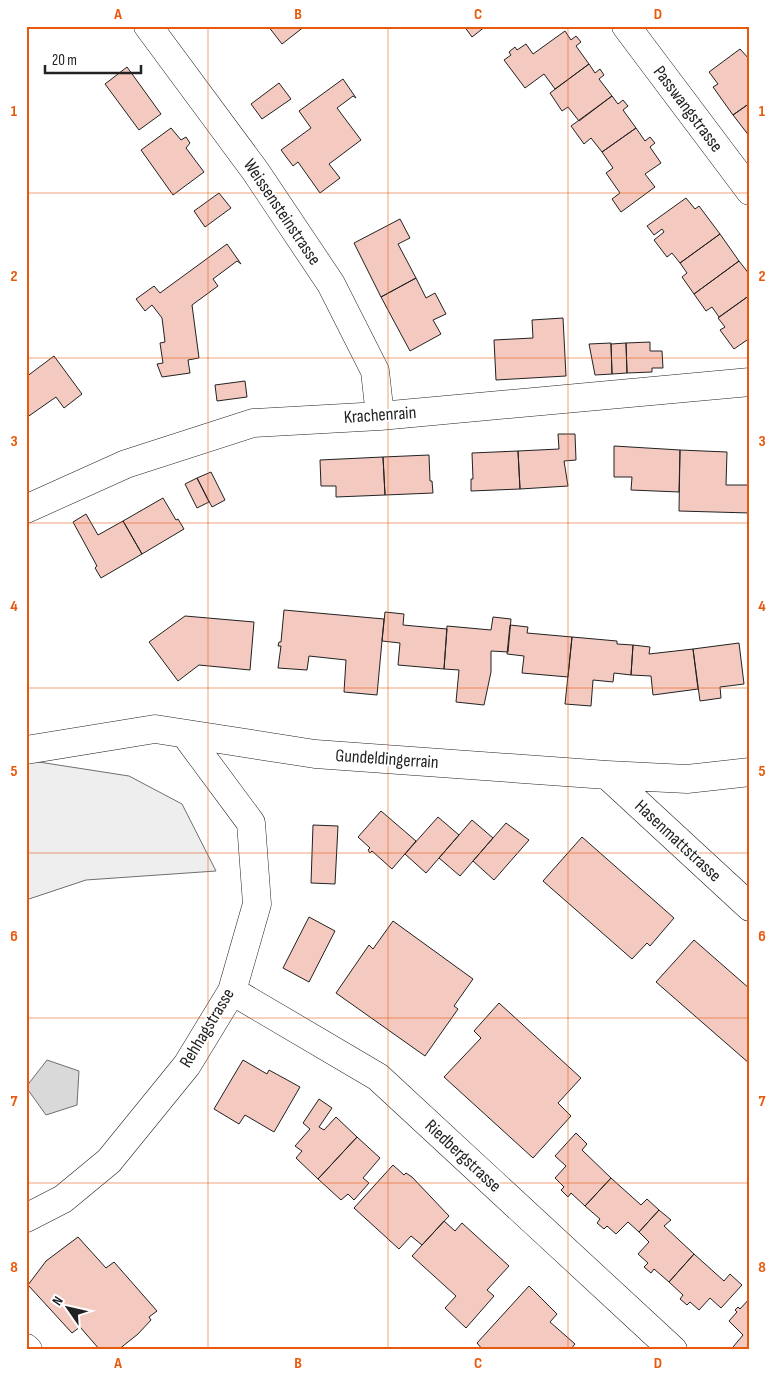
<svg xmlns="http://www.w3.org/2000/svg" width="776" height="1376" font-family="'Sofia Sans Condensed',sans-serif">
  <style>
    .green { fill: #eee; stroke: #6f6f6f }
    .water { fill: #d9d9d9; stroke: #6f6f6f }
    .building { fill: #f3c9c0; stroke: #222 }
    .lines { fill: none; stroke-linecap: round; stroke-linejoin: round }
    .minor-casing { stroke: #222; stroke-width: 29 }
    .minor { stroke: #fff; stroke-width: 28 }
    .grid { fill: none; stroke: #e8590c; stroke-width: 1; stroke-opacity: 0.55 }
    .labels { text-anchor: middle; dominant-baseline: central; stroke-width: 4; stroke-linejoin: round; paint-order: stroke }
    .street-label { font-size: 18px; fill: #222; stroke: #fff }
    .neatline { fill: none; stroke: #e8590c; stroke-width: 2 }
    .grid-label { font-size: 16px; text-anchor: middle; font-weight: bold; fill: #e8590c }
  </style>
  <rect width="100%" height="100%" fill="#fff"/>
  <path class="green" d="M26 760 129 776 182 804 216 871 86 880 26 900Z"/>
  <path class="water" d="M47 1060 79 1071 77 1105 46 1115 26 1087Z"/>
  <path class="building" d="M268 26H305L282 44Z
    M464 26H486L472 37Z
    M565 31 571 40 576 36 581 42 576 46 589 64 555 89 544 74 525 88 504 60 511 55 509 52 515 47 517 50 526 44 533 54Z
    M740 49 750 60V103L733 115 713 87 718 84 709 72Z
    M589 64 595 73 600 69 604 75 599 79 612 96 579 121 568 107 562 111 550 93Z
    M127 67 161 114 139 130 105 84Z
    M343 79 356 98 353 96 337 108 361 140 329 164 340 178 320 193 298 162 293 166 281 150 311 128 299 111Z
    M279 83 291 99 262 119 251 104Z
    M612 96 618 104 623 100 628 106 623 110 636 128 602 152 591 138 584 144 571 126Z
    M750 103V137L733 115Z
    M171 128 181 140 186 137 190 143 186 148 204 172 173 195 141 150Z
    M636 128 645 141 650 137 655 143 650 147 661 163 645 174 655 187 621 212 612 199 620 193 606 173 613 168 602 152Z
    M219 193 231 208 205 227 194 211Z
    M686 198 695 209 699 206 720 234 680 263 672 253 667 257 654 240 664 232 662 229 654 235 647 226Z
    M400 219 410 238 398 244 416 278 381 297 354 243Z
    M720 234 739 261 694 294 682 277 687 273 680 263Z
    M227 244 241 264 237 261 213 279 218 286 192 305 199 358 188 360 190 373 162 377 157 364 163 363 160 343 165 342 162 318 152 305 145 311 136 299 154 286 160 293Z
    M739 261 750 275V295L719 317 712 307 706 311 694 294Z
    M416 278 426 298 435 293 446 314 433 320 441 334 410 351 381 297Z
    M750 295V338L734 349 720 330 725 327 718 318Z
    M563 318 566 376 496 380 494 340 533 338 532 320Z
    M650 342V351H662L663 368H652V372L627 373 626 343Z
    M611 343 612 374 595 375 589 344Z
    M626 343 627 373 612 374 611 344Z
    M54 356 82 394 64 408 56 397 26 418V377Z
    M245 381 247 397 217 401 215 385Z
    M558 434H575L576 460 564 461 568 486 520 489 518 451 559 449Z
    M614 446 680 450 679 492 631 490 632 477H614Z
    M680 450 727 452 726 485H750V513L679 511Z
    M518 451 520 489 471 491V479H473L472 453Z
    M429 455 430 481H432L433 493 385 495 383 457Z
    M383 457 385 495 336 497V486H321L320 460Z
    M211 472 225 500 212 507 197 478Z
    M197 478 209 502 197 508 185 484Z
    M163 498 176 520 178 519 184 529 142 554 123 521Z
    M86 514 98 535 123 521 142 554 101 578 95 568 97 566 73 522Z
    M284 610 384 619 377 695 344 692 346 660 309 656 307 670 278 668 281 646H278L279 642H281Z
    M385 612 404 614 403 625 447 629 444 669 398 665 400 643 382 641Z
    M185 616 254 622 250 670 199 665 178 681 149 642Z
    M493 617 511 619 508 652 491 651V672L484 705 456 702 459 670 444 669 447 626 491 630Z
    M510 625 528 627 527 633 572 637 568 677 522 673 524 656 507 654Z
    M572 637 617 641V644L633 645 631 675 614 673 613 682 593 680 591 706 565 704Z
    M739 643 744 684 720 687 721 698 700 701 693 649Z
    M633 645 650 647 649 654 693 649 698 689 653 695 651 676 631 675Z
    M381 811 416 841 392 869 372 851 370 853 368 850 370 848 358 837Z
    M438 817 459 835 426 873 405 854Z
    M472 820 493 838 460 876 439 858Z
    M506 823 529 840 494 880 473 861Z
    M313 825 338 826 335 884 311 883Z
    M582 837 674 918 650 946 647 943 632 959 543 881Z
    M309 917 335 931 309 982 283 968Z
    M393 921 473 979 454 1006 458 1009 425 1056 336 993 369 945 373 949Z
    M694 940 750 989V1064L656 982Z
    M499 1003 581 1078 558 1103 571 1116 533 1158 444 1077 481 1038 474 1031Z
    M243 1060 267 1074 269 1070 300 1087 274 1132 245 1115 239 1124 214 1109Z
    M319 1099 332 1108 319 1127 324 1130 336 1117 357 1137 318 1179 296 1158 302 1151 295 1146 310 1129 303 1123Z
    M576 1133 587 1144 582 1150 611 1178 585 1206 571 1193 568 1197 561 1190 564 1187 555 1178 566 1166 555 1156Z
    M357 1137 380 1158 363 1178 369 1183 354 1200 348 1194 341 1200 318 1179Z
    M393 1165 404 1175 406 1173 412 1177 449 1216 422 1245 411 1236 399 1249 354 1208Z
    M611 1178 641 1205 647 1199 659 1210 639 1232 628 1222 616 1234 607 1226 604 1229 597 1223 600 1219 585 1206Z
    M659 1210 671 1220 664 1226 694 1254 669 1282 654 1269 651 1273 644 1267 648 1263 638 1254 649 1242 639 1232Z
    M444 1221 455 1231 462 1223 509 1266 487 1290 494 1296 466 1328 445 1308 456 1296 412 1256Z
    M78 1237 106 1268 114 1262 157 1311 149 1317 151 1320 138 1334 118 1350H100L80 1327 72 1333 28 1285 46 1261Z
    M694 1254 724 1281 730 1274 742 1285 721 1308 710 1298 699 1310 690 1302 687 1305 680 1299 683 1295 669 1282Z
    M529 1286 557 1314 550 1322 575 1344 570 1350H483L477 1343Z
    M750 1298V1350H736L733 1347 743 1335 729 1321 737 1312 735 1310 738 1307 740 1309Z"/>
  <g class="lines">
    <defs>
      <path id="minor" d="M148 26 256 172 331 284 375 371 380 416
        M626 26 750 191
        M26 509 126 464 253 423 380 416 750 382
        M26 750 155 729 315 754 607 775 687 779 750 772
        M607 775 750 907
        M232 991 378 1077 673 1350
        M26 1218 63 1199 109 1161 187 1065 232 991 257 904 251 823 185 734
        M26 1348 28 1350"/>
    </defs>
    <use href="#minor" class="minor-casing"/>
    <use href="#minor" class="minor"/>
  </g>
  <path class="grid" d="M208 26V1350M388 26V1350M568 26V1350M26 193H750M26 358H750M26 523H750M26 688H750M26 853H750M26 1018H750M26 1183H750"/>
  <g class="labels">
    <g class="street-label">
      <text transform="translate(688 109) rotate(53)">Passwangstrasse</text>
      <text transform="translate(282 212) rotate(56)">Weissensteinstrasse</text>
      <text transform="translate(380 415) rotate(-4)">Krachenrain</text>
      <text transform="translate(387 759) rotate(4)">Gundeldingerrain</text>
      <text transform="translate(678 841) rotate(43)">Hasenmattstrasse</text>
      <text transform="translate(207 1028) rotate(-59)">Rehhagstrasse</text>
      <text transform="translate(463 1156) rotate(43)">Riedbergstrasse</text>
    </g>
  </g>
  <rect width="776" height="1376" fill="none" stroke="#ffffff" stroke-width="55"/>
  <g transform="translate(68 1308) rotate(304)" stroke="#ffffff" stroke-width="4" paint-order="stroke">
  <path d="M0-4L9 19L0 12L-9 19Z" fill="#222222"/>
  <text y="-8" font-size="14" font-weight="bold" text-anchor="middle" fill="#222222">N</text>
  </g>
  <path d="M45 65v8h96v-8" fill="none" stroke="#222222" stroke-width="2.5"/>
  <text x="52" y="65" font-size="15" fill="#222222" stroke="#ffffff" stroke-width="4" paint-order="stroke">20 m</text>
  <rect x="28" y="28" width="720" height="1320" class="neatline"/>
  <g class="grid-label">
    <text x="118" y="19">A</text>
    <text x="298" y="19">B</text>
    <text x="478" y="19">C</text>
    <text x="658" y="19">D</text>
    <text x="14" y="116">1</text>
    <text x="762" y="116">1</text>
    <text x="14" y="281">2</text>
    <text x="762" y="281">2</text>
    <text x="14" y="446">3</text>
    <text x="762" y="446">3</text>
    <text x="14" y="611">4</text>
    <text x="762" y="611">4</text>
    <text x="14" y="776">5</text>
    <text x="762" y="776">5</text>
    <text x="14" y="941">6</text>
    <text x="762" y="941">6</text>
    <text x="14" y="1106">7</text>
    <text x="762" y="1106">7</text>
    <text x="14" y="1272">8</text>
    <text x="762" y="1272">8</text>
    <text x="118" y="1368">A</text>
    <text x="298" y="1368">B</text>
    <text x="478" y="1368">C</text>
    <text x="658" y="1368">D</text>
  </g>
</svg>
